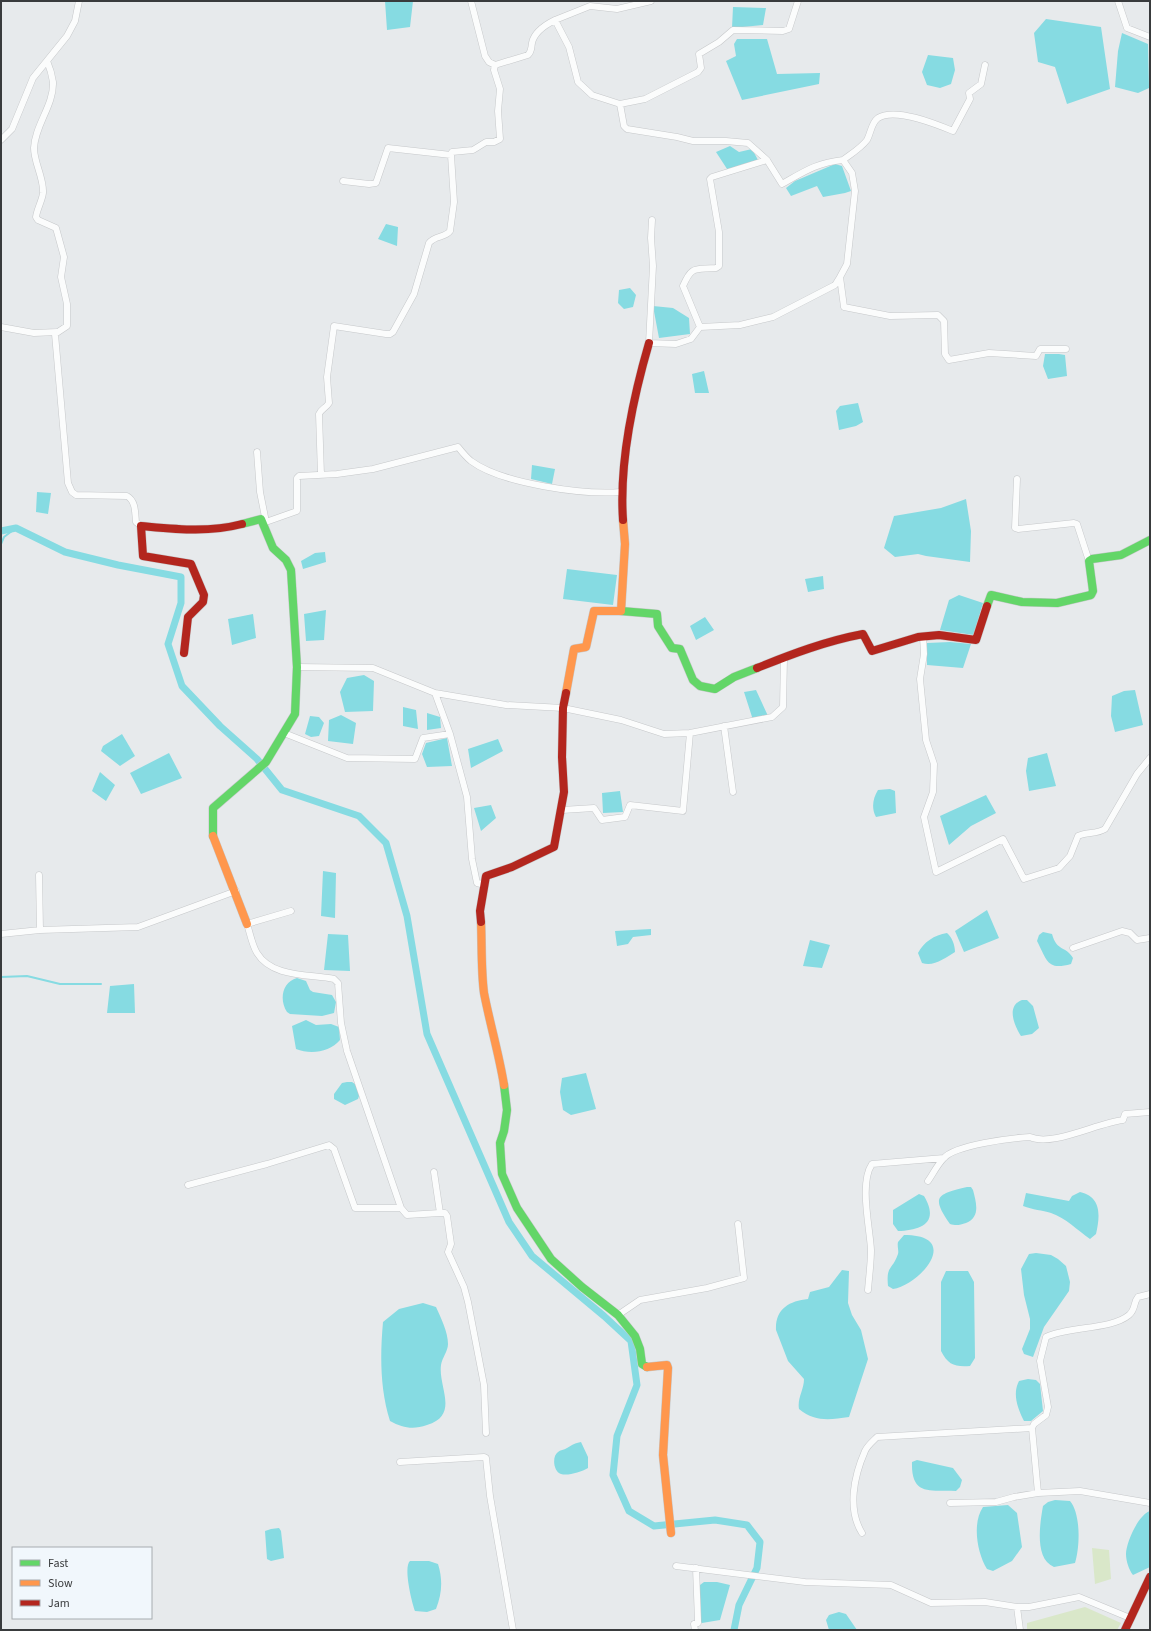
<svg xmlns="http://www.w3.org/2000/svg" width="1151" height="1631" font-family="'Source Sans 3',sans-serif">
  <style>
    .green { fill: #d9e7c9 }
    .water { fill: #86dbe2 }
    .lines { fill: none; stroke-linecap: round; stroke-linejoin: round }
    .stream { stroke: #86dbe2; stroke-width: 2 }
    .canal { stroke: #86dbe2; stroke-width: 7 }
    .street-casing { stroke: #c6c8ca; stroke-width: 7 }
    .fast-casing { stroke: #c6c8ca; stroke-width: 9 }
    .slow-casing { stroke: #c6c8ca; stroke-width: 9 }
    .jam-casing { stroke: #c6c8ca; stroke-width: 9 }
    .street { stroke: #fbfcfc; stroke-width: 6 }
    .fast { stroke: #63d668; stroke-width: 8 }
    .slow { stroke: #ff974d; stroke-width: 8 }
    .jam { stroke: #b3261e; stroke-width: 8 }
  </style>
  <rect width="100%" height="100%" fill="#e7eaec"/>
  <path class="green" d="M1092 1548 1109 1550 1111 1579 1095 1584Z
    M1085 1607 1121 1623 1117 1630H1027V1623Z"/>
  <path class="water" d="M385 1H413L410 27 387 30Z
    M733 7 766 8 763 25 732 28Z
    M1046 19 1101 27 1110 89 1067 104 1055 67 1038 62 1034 33Z
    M1122 33 1148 44 1149 88 1138 93 1115 87 1118 51Z
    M737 39H767L777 74 820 73 819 84 742 100 726 61 736 56 734 44Z
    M928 55 953 58 955 70 951 84 940 88 927 85 922 72Z
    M730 146 739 152 752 149 758 160 729 172 716 152Z
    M835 164 842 166 851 191 845 193 823 197 817 186 791 196 786 188 795 181Z
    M386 224 398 227 397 246 378 239Z
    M630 288 636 295 633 307 624 309 618 303 619 290Z
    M653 306 673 308 689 318 690 334 659 338Z
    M1045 354H1059L1065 355 1067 376 1048 379 1043 366Z
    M704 371 709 393H695L692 374Z
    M858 403 863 422 856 426 839 430 836 411 840 406Z
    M532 465 555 469 552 484 531 479Z
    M37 492 51 493 48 514 36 512Z
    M966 499 971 531 970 562 926 556 918 554 895 557 884 548 894 516 941 508Z
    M325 552 326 562 303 569 301 561 315 553Z
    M567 569 617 575 613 605 563 599Z
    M823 576 824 589 808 592 805 579Z
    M959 595 983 603 974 635 940 630 949 600Z
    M326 610 324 640 306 641 304 614Z
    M253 614 256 638 232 645 228 619Z
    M705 617 714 630 696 640 690 626Z
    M950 642 971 644 963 668 927 665V643Z
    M364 675 374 681 373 711 345 712 340 692 347 678Z
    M756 690 768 716 753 720 744 692Z
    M1135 690 1143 725 1115 732 1111 716 1112 696 1124 691Z
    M403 707 416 710 418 729 403 726Z
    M427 713 440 717 441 728 427 730Z
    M341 715 356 723 353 744 328 741 329 720Z
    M310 716 319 717 324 723 319 736 311 737 305 734Z
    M122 734 135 756 120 766 101 751 103 746Z
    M447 738 452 766 427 767 422 754 426 743Z
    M498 739 503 751 471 768 468 749Z
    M169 753 182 778 141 794 130 773Z
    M1047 753 1056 786 1029 791 1026 771 1028 758Z
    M100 772 115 785 106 801 92 791Z
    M890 789 895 791 896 813 876 817C871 808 873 798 878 790Z
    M620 791 623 812 603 813 602 793Z
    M986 795 996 813 971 826 949 845 940 816Z
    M491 805 496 818 481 831 474 808Z
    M323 871 336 873 335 918 321 916Z
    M987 910 999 938 964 952 955 931Z
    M651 929V935L633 937 628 944 617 946 615 931Z
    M1043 932 1052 934C1057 952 1065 945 1073 958L1071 964C1047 971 1047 960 1037 941L1039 935Z
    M947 933C952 937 955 945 955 952 945 958 934 967 922 963L918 953C924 942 934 935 947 933Z
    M328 934 348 935 350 971 324 970Z
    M810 940 830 945 822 968 803 966Z
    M297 978 306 981 310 990 313 992 332 995 336 1002 334 1013 322 1016 290 1014 287 1012C279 1000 282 982 297 978Z
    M134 984 135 1013H107L110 986Z
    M1022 1000H1027L1033 1006 1039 1028 1032 1034 1021 1036C1014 1025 1006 1006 1022 1000Z
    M306 1020 316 1025 331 1024 339 1027 340 1040C330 1052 311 1055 296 1049L292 1026Z
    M586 1073 596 1109 571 1115 563 1110 560 1092 562 1078Z
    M347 1082H352L358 1086 360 1093 358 1099 345 1105 334 1099V1094L342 1083Z
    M967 1187H971L973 1190C976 1202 981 1217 966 1223 960 1225 956 1226 950 1224 930 1196 938 1194 967 1187Z
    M1080 1192C1102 1197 1100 1216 1096 1234L1090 1239C1077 1230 1066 1218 1051 1213 1042 1210 1033 1210 1023 1206L1026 1193 1069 1201 1072 1196Z
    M919 1194 924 1196C940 1223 921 1230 898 1231L893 1224V1210Z
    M904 1235C963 1235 920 1285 893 1289L888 1286C886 1265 892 1271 898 1254 899 1251 897 1246 898 1242Z
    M1036 1253 1051 1255 1058 1259 1066 1266 1070 1282 1069 1291 1044 1327 1033 1357 1024 1354 1022 1349 1030 1329V1319L1024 1295 1021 1269 1029 1254Z
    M842 1270 849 1271 848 1303 852 1315 861 1330 868 1359 849 1417C829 1420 815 1422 799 1409 797 1398 804 1390 804 1379L788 1361 776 1330C775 1309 789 1301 808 1299L810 1292 829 1287Z
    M946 1271H968L974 1282 975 1358 970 1366C955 1367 948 1365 941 1351V1282Z
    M423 1303 436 1307C441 1318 448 1332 448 1344 448 1351 442 1358 441 1365 438 1387 460 1415 427 1425 413 1430 403 1428 390 1421 380 1389 380 1356 383 1322L399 1309Z
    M1028 1379 1036 1380 1040 1384 1043 1411 1031 1421H1024C1018 1409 1012 1394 1019 1381Z
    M581 1442 588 1457V1468C581 1472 568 1476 561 1474 553 1471 552 1456 558 1452 560 1450 564 1450 567 1448 572 1445 575 1443 581 1442Z
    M917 1460 953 1468 962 1480 960 1487 956 1491C929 1490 911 1496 912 1462Z
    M1055 1500 1070 1501C1081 1514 1080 1547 1075 1563L1054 1567C1034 1559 1040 1523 1043 1506L1048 1502Z
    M1008 1505 1017 1513 1022 1547 1012 1561 993 1571 987 1569C977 1553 972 1523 983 1507Z
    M1150 1511V1567L1133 1575C1129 1570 1126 1561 1126 1554 1126 1543 1138 1515 1150 1511Z
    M271 1529 279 1528 281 1531 284 1558 271 1561 267 1559 265 1531Z
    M410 1561H429L438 1564C443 1580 442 1594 436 1609L427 1612 415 1611C412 1603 403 1567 410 1561Z
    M717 1582 730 1585 720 1620 702 1623 699 1620 700 1585 704 1582Z
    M839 1612 846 1614 857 1630H829L826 1620 829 1615Z"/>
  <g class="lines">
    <path class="stream" d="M1 544 4 537 16 528
      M1 977 27 976 60 984H101"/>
    <path class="canal" d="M1 531 16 528 65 552 118 565 181 577V603L168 644 182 686 220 726 257 759 282 790 359 816 386 843 407 916 427 1034 509 1222 532 1256 604 1316 631 1341 637 1385 617 1436 613 1475 629 1511 654 1526 715 1520 747 1525 760 1542 757 1568 739 1605 734 1630"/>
    <defs>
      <path id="street" d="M471 1 485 56 489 62 495 65 528 55C532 51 531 48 532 43 534 32 545 25 555 20
        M651 1 617 9 590 6 555 20 569 47 578 82 592 95 620 104 624 126 627 129 677 137 693 141H726L748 143 767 160
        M1118 1 1127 28 1150 37
        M47 61C50 68 52 75 53 82 54 105 35 125 34 148 34 163 44 178 43 193 42 201 37 209 36 217L38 220 56 228 64 257 61 277 67 304V326L55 334 68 483 72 492 76 495 127 496C136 501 135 513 136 522L141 526
        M620 104 645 99 698 72 701 68 699 54 719 42 733 30 783 31 789 29 798 1
        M1 140 12 129 33 78 67 36 75 21 79 1
        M843 160C851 154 861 148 867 140 871 133 871 123 878 118 895 107 936 124 953 131L970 99 969 93 981 84 985 65
        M343 181 369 184 376 183 388 148 451 155
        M652 220 651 238 653 266 649 343 676 344 691 339 700 327 740 325 773 317 835 285 840 277 844 307 890 316 938 315 944 321 945 354 949 360 989 353 1036 356 1040 349H1066
        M1 327 34 333 57 332
        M700 327 683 286C692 265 695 270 716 268L719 266V232L710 179 712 177 767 160 782 184C805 171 816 163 843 160L852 173 855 191 847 264 840 277
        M257 452 260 492 266 522
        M321 475 319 414C321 409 326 408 329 403L327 377 334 326 386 334H390L393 332 414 294 429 243C435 235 445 238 450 231L454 202 451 155 452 152 473 150 486 142H494L500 139 498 111 500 89 494 70 495 65
        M1017 479 1015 528 1018 529 1074 523 1077 524 1089 561
        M263 523 297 511V478L299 476 337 474 373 469 458 447C462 452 466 457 471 461 502 484 584 495 621 492
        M923 636 924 654 920 679 926 740 934 764 933 792 924 817 936 872 1003 839 1024 879 1059 868 1070 856 1078 836C1088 831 1095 835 1105 829L1137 774 1150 758
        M297 667 373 668 435 693
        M724 726 733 792
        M284 733 347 758 415 759 423 738 450 734 435 693 506 705 563 708 621 720 664 734 690 733
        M450 734 467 797 472 859 477 883 485 885
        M562 810 594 808 602 820 625 817 630 805 683 811 690 733 772 717 783 707 784 658
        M39 875 40 930
        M291 911 247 924C250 933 252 945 257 953 272 978 310 974 334 979L338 983 341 1023 347 1051 401 1208 407 1215 440 1213H445L447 1216 451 1244 448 1252 464 1287 468 1302 484 1385 486 1433
        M1 934 40 930 138 927 236 891
        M1073 948 1122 931 1130 933 1137 940 1150 938
        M434 1172 440 1213
        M928 1181C933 1174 937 1165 944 1158 955 1145 1012 1138 1030 1137 1052 1147 1097 1123 1123 1120L1125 1114 1150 1112
        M188 1185 267 1164 329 1145 334 1149 355 1208H401
        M868 1290C869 1277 871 1263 871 1250 870 1228 859 1183 872 1164L944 1158
        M618 1315 640 1300 707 1288 744 1278 738 1224
        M400 1462 484 1457 486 1458 490 1496 513 1630
        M1038 1493 1032 1428 1034 1424 1046 1415 1048 1407 1040 1361 1046 1337C1069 1326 1111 1330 1129 1315 1136 1309 1133 1303 1138 1297L1150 1294
        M950 1503 996 1502 1014 1497 1038 1493 1080 1491 1150 1503
        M862 1533C847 1509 854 1476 865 1451 867 1446 873 1441 877 1437L1032 1428
        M676 1566 805 1582 891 1585 931 1603 985 1602 1017 1607H1029L1079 1597 1130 1618
        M1017 1607 1020 1630
        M695 1630 694 1624 698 1623V1621L696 1568"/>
      <path id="fast" d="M987 606 991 595 1022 602 1057 603 1091 595 1093 591 1089 561 1092 559 1121 555 1150 540
        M621 611 657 614 658 626 672 648 680 649 693 680 700 686 715 689 734 677 757 668
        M213 836V808L266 762 295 714 297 667 291 570 286 560 273 548 261 519 242 524
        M504 1085 507 1110 504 1131 500 1143 502 1174 517 1208 551 1259 582 1287 618 1315 635 1336 640 1349 642 1364 647 1367"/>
      <path id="slow" d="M566 693 574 649 586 647 594 611H621L625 544 623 520
        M213 836 247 924
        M481 922C482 945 481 970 484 993 490 1024 499 1054 504 1085
        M647 1367 667 1365 668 1368 663 1455 671 1533"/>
      <path id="jam" d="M623 520C619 462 633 398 649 343
        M184 653 188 617 203 602 204 595 191 564 143 556 141 526C175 529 208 533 242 524
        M757 668C792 654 826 641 863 634L872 651 918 637 939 635 976 640 987 606
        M481 922 480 911 486 876 512 867 554 847 564 792 562 757 563 708 566 693
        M1125 1630 1150 1577"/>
    </defs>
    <use href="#street" class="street-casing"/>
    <use href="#fast" class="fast-casing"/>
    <use href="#slow" class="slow-casing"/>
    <use href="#jam" class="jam-casing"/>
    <use href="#street" class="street"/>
    <use href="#fast" class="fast"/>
    <use href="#slow" class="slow"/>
    <use href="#jam" class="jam"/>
  </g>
  <rect width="1151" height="1631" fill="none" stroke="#393b3d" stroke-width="4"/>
  <rect x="12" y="1547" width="140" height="72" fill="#f1f7fc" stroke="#a7acb0"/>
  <rect x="20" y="1560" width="20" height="6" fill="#63d668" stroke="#a7acb0"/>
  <text x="48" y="1567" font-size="12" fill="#393b3d">Fast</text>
  <rect x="20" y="1580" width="20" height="6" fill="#ff974d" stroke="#a7acb0"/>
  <text x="48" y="1587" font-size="12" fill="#393b3d">Slow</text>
  <rect x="20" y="1600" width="20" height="6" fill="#b3261e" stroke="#a7acb0"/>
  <text x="48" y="1607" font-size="12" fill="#393b3d">Jam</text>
</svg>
